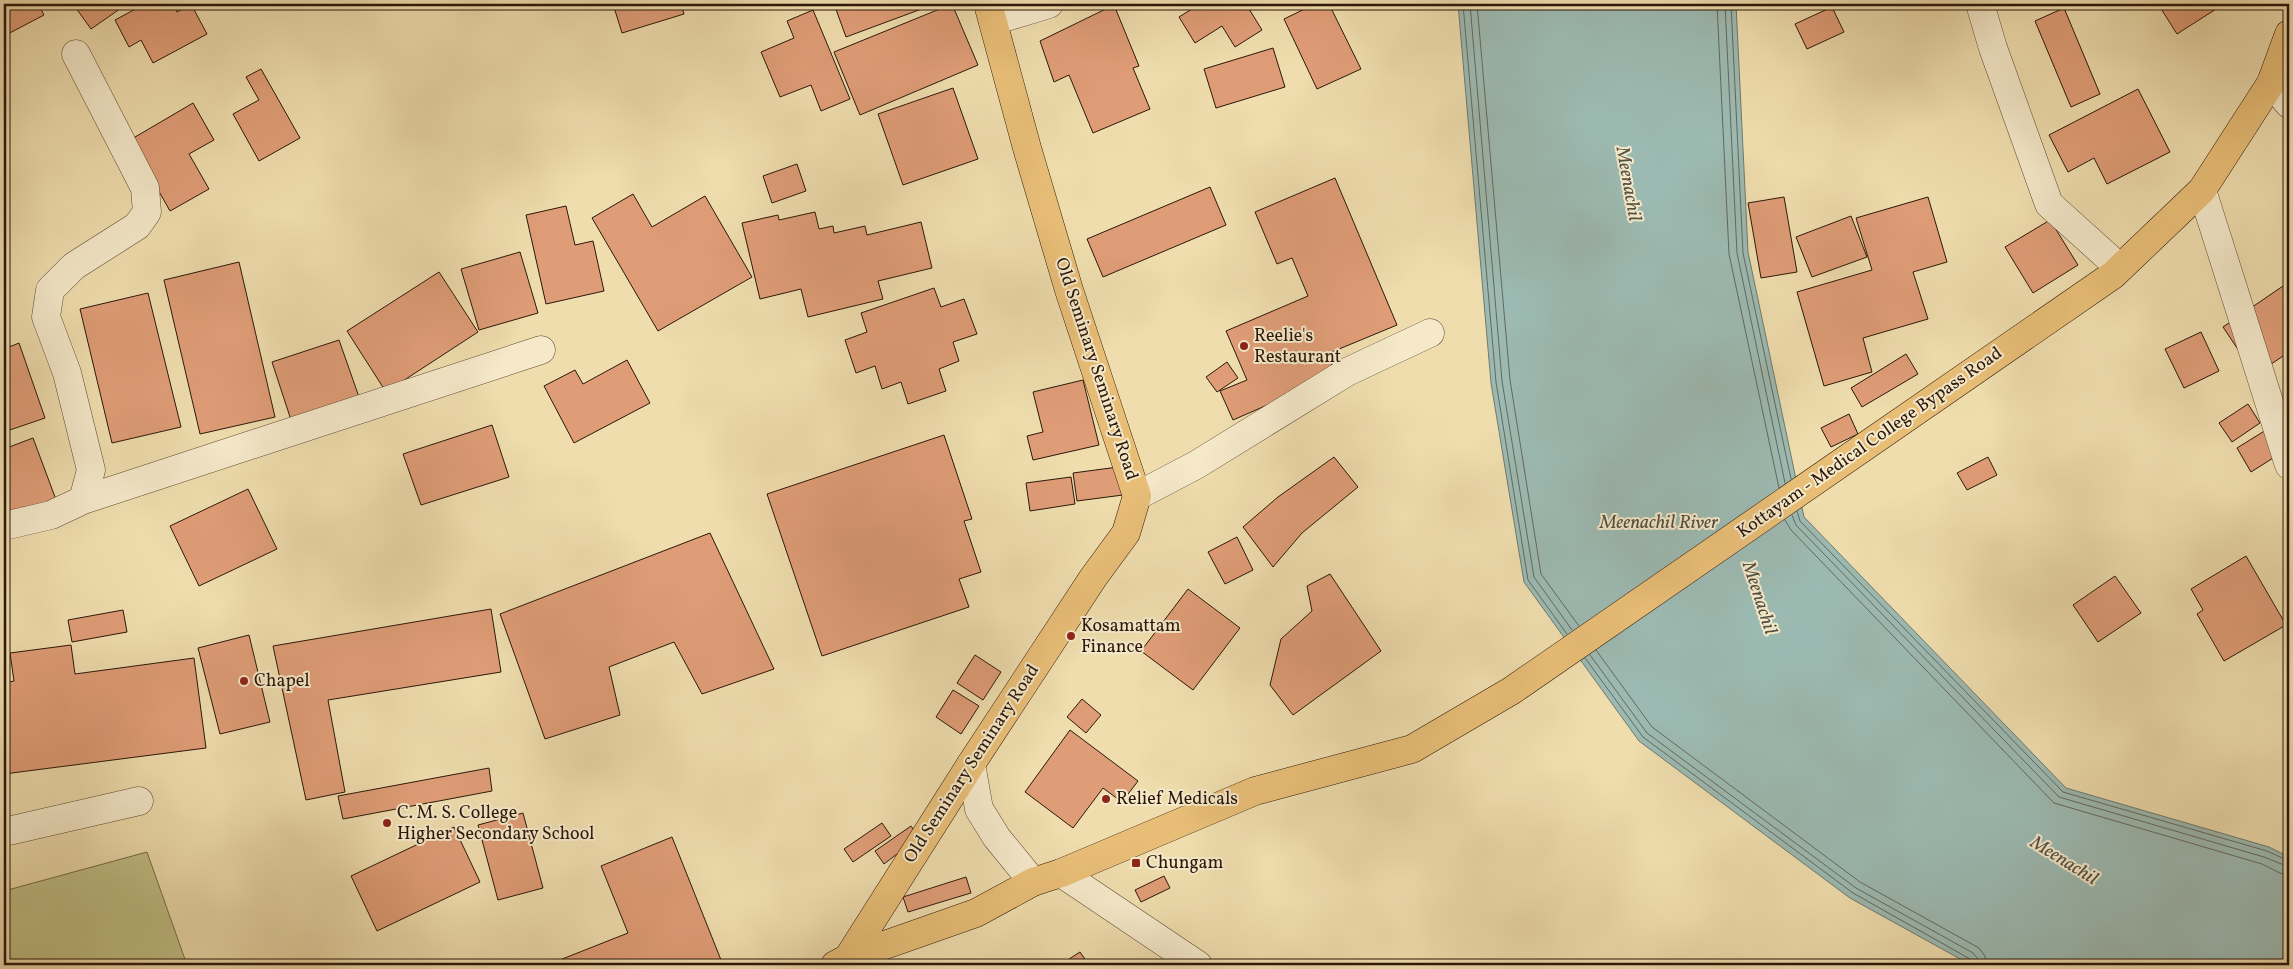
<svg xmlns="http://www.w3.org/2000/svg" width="2293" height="969" font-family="Vollkorn,serif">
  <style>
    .green { fill: #c0bf85; stroke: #766b47 }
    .water { fill: #9cbab2; stroke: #6f796e }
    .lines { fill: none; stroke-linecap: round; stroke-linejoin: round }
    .shore { stroke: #64685e; stroke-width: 1 }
    .building { fill: #df9d77; stroke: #2b1709 }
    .minor-casing { stroke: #5c4832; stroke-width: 29 }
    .major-casing { stroke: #2b1709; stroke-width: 29 }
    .minor { stroke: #f5e9ca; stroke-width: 28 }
    .major { stroke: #e8be77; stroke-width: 28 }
    .poi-dot { fill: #8f2418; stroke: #f5e9ca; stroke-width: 2 }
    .labels { text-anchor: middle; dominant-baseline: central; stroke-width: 4; stroke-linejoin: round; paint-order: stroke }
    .poi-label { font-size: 18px; fill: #2b1709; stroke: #f5e9ca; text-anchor: start }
    .street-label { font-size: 18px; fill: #2b1709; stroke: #f5e9ca }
    .water-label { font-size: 19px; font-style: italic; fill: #535044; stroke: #f5e9ca }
  </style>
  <rect width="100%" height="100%" fill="#efddae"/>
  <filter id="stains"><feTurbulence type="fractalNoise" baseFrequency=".004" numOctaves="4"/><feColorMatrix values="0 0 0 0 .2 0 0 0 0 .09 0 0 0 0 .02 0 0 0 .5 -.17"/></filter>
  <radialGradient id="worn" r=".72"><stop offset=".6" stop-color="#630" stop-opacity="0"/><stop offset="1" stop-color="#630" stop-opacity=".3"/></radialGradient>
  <path class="green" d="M147 852 187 965H4V891Z"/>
  <path class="water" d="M1458 4H1736L1748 252 1804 517 2066 788 2269 847 2289 857V965H1971L1850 898 1639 741 1524 582 1491 383Z"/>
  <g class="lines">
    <path class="shore" d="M1463 4 1496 382 1528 580 1567 634
      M1470 4 1502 381 1534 577 1572 630
      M1477 4 1510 380 1541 574 1579 626
      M1717 4 1729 254 1779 488
      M1725 4 1737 253 1785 483
      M1731 4 1743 253 1791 479
      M1797 511 1800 521 2063 792 2267 851 2289 861
      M1792 515 1796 525 2059 797 2264 857 2289 867
      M1785 520 1791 530 2054 803 2262 864 2280 873 2289 875
      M1596 650 1652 727 1860 882 1979 948 1985 956 1986 965
      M1590 655 1647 733 1856 888 1973 953 1978 959 1979 965
      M1585 658 1643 737 1853 893 1970 959 1972 965"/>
  </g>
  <path class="building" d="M4 4H38L44 15 4 36Z
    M73 4H127L91 29Z
    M145 4H173L177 12 191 4 207 34 153 63 141 40 129 47 115 20Z
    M613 4H681L684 14 622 33Z
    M834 4H935L846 37Z
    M952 4 978 65 860 115 834 52Z
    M1200 4H1246L1262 30 1235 47 1222 26 1195 43 1179 17Z
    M1315 4H1329L1361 69 1317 89 1284 19Z
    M2158 4H2224L2177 34Z
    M1114 5 1139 66 1133 68 1150 109 1093 133 1069 75 1054 82 1040 41Z
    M1832 7 1844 32 1807 49 1795 24Z
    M2064 8 2100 94 2071 107 2035 21Z
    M813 10 850 99 821 111 811 85 780 97 761 52 794 38 787 21Z
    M1273 48 1285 87 1216 108 1204 69Z
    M261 69 300 138 259 161 233 114 259 100 246 77Z
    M953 88 978 159 903 185 878 114Z
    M2138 89 2170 152 2107 184 2094 158 2068 172 2049 135Z
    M193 103 214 140 189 154 209 189 170 211 130 140Z
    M797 164 806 191 772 203 763 176Z
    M1335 178 1397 325 1327 354 1336 375 1233 420 1220 391 1247 380 1226 331 1308 296 1292 258 1277 264 1255 212Z
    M1210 187 1226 225 1103 277 1087 239Z
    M633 194 652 227 705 196 752 277 658 331 592 218Z
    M1784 197 1797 272 1761 278 1748 203Z
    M1928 197 1947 262 1913 272 1928 319 1863 338 1872 372 1824 386 1797 292 1872 270 1856 218Z
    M566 206 575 245 593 241 604 291 546 304 526 215Z
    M815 212 819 229 833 226 834 233 865 226 867 235 921 222 932 268 878 281 883 299 808 317 801 289 760 299 742 223 778 215 779 220Z
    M1851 216 1867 257 1812 277 1796 237Z
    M2050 220 2078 265 2033 293 2005 247Z
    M520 252 538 313 479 330 461 269Z
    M239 262 275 417 200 434 164 280Z
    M439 272 478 332 386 392 347 331Z
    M2283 286 2289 295V352L2255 375 2223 327Z
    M934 288 941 307 964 299 977 334 953 342 959 361 939 369 946 391 908 404 901 382 882 389 875 366 856 373 845 340 867 332 861 313Z
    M148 293 181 427 112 443 80 309Z
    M2201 332 2219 371 2184 388 2165 349Z
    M339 340 359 397 291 420 272 362Z
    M19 343 45 418 4 432V349Z
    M1906 354 1918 374 1862 407 1851 388Z
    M627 360 650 403 574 443 544 386 575 370 583 384Z
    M1227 362 1238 378 1217 392 1206 377Z
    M1083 380 1099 445 1033 460 1027 436 1043 432 1033 392Z
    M2248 404 2260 423 2232 442 2219 423Z
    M1849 414 1858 434 1831 447 1821 428Z
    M492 425 509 477 421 505 403 454Z
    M2266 430 2281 453 2251 472 2237 448Z
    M944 435 972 519 964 521 981 572 959 579 969 607 822 656 767 494Z
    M33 438 58 505 4 526V449Z
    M1334 457 1358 487 1302 533 1273 567 1243 527 1278 497Z
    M1988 457 1997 475 1967 490 1957 473Z
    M1118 467 1123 495 1077 501 1073 473Z
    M1071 477 1075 504 1030 511 1026 483Z
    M248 489 277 549 199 586 170 526Z
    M710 533 774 669 702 694 674 642 609 667 620 715 545 739 500 614Z
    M1237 537 1253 570 1225 584 1208 552Z
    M2246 556 2286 625 2224 661 2197 614 2203 610 2191 589Z
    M1330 574 1381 651 1293 715 1270 685 1281 639 1312 611 1307 586Z
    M2115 576 2141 613 2098 642 2073 605Z
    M1188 589 1240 628 1193 690 1141 651Z
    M491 609 501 672 328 700 345 792 306 800 273 646Z
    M123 610 127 632 72 642 68 620Z
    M249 635 270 722 220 734 198 648Z
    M71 645 75 674 194 658 206 748 4 774V683L14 681 10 653Z
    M975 655 1001 672 983 700 957 683Z
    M953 690 979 706 961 734 936 717Z
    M1082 699 1101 715 1086 733 1067 717Z
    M1070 730 1138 781 1122 802 1103 788 1073 828 1025 792Z
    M489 768 492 791 343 819 338 796Z
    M523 813 543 888 498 900 478 825Z
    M882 823 891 836 853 862 844 849Z
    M911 826 919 837 884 864 875 851Z
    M454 827 480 882 377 931 351 876Z
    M672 837 721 960 709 965H547L628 933 601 866Z
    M1164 876 1170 888 1141 902 1135 890Z
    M966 877 971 893 908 912 903 897Z
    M1080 952 1089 965H1060Z"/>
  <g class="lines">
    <defs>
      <path id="minor" d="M1980 4 1993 48 2049 204 2120 268
        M993 21 1049 4
        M2271 83 2289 104
        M2202 190 2289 465
        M1137 496 1196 465 1347 372 1430 333
        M83 500 541 350
        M4 526 51 515 83 500 91 470 67 373 46 317 50 290 74 266 137 226 147 212 145 188 76 54
        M971 764 979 809 997 838 1033 882
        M4 832 139 801
        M1061 873 1198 965"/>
      <path id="major" d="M848 958 971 764 1093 578 1126 533 1137 496 1069 290 1027 148 988 4
        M835 965 848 958 976 913 1033 882 1061 873 1255 791 1412 749 1511 691 2113 275 2202 190 2271 83 2289 34"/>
    </defs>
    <use href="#minor" class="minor-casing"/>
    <use href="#major" class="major-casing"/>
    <use href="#minor" class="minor"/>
    <use href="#major" class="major"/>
  </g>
  <g class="poi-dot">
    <circle cx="1244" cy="346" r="5"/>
    <circle cx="1071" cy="636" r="5"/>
    <circle cx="244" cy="681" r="5"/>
    <circle cx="1106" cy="799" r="5"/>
    <circle cx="387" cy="823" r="5"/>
    <rect x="1131" y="858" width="10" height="10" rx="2.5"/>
  </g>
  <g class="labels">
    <g class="poi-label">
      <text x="1254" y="336">Reelie's<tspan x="1254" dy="21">Restaurant</tspan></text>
      <text x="1081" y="626">Kosamattam<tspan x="1081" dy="21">Finance</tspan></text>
      <text x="254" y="681">Chapel</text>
      <text x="1116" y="799">Relief Medicals</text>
      <text x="397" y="813">C. M. S. College<tspan x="397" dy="21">Higher Secondary School</tspan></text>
      <text x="1146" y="863">Chungam</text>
    </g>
    <g class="street-label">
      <text transform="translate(1096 369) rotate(72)">Old Seminary Seminary Road</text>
      <text transform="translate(1870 443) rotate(-35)">Kottayam - Medical College Bypass Road</text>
      <text transform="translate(972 764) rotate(-57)">Old Seminary Seminary Road</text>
    </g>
    <g class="water-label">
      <text transform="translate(1628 184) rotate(80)">Meenachil</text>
      <text x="1659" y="523">Meenachil River</text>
      <text transform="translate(1759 598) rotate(72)">Meenachil</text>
      <text transform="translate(2064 861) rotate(32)">Meenachil</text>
    </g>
  </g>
  <rect width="2293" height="969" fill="none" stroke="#efddae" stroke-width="20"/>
  <rect x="5" y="5" width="2283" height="959" fill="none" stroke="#2b1709" stroke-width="2.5"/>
  <rect x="10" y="10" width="2273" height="949" fill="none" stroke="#2b1709"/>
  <rect width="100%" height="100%" filter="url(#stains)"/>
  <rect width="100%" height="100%" fill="url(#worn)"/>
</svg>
